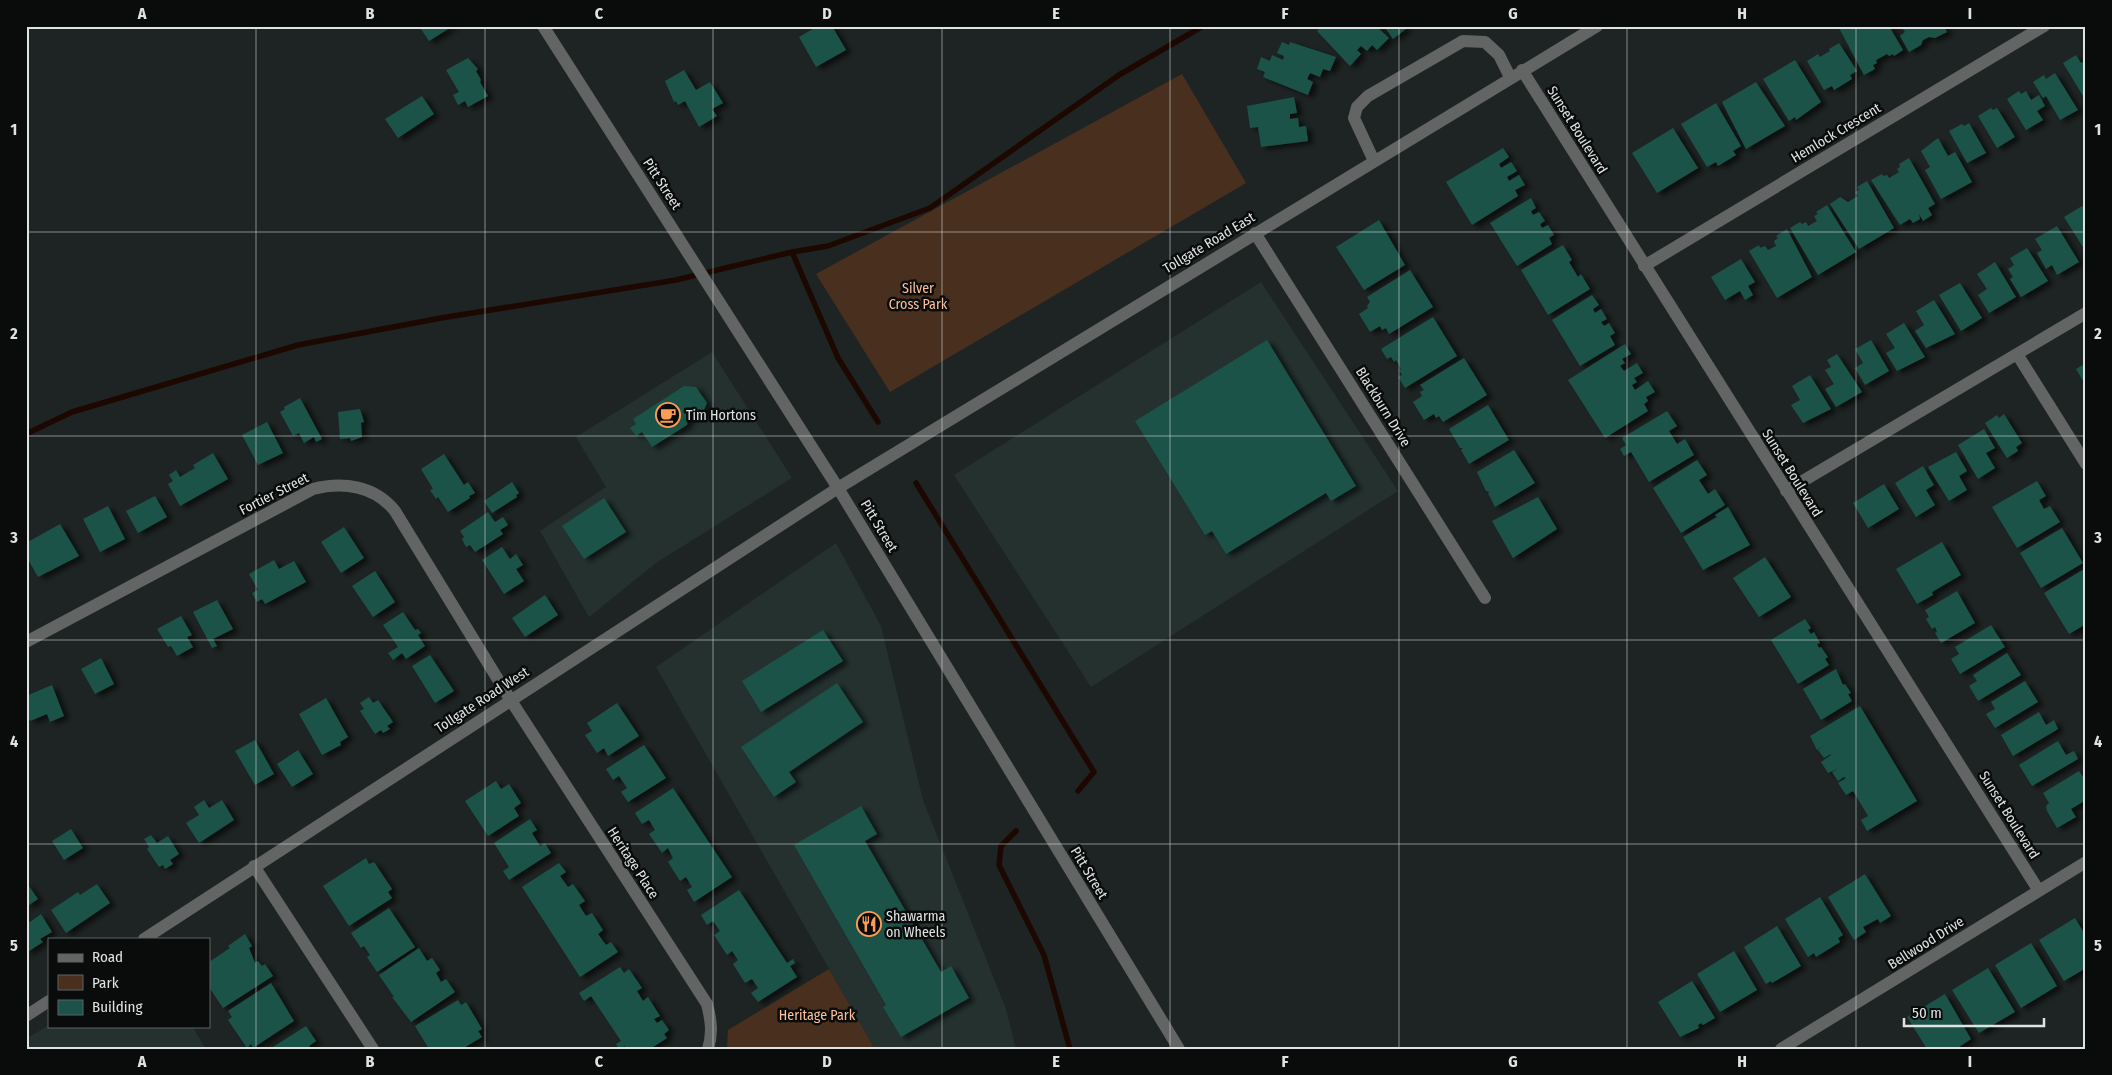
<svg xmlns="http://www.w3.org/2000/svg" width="2112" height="1075" font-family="'Fira Sans Condensed',sans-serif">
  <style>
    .built { fill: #24312f }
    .green { fill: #49301e }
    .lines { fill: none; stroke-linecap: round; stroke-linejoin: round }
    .stream { stroke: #1c0800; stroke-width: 5.5 }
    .building { fill: #1b534a; filter: url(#shadow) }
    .minor { stroke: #626564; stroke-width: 12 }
    .grid { fill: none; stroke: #dfe3e2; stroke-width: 1; stroke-opacity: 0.55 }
    .labels { text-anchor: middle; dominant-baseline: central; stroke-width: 5; stroke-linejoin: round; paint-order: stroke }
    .street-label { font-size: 14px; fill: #dfe3e2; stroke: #0a0c0c }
    .park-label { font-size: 14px; fill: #fac19a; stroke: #0a0c0c }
    .poi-label { font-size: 14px; fill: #dfe3e2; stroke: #0a0c0c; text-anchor: start }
    .neatline { fill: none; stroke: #dfe3e2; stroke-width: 2 }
    .grid-label { font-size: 16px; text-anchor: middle; font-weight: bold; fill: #dfe3e2 }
  </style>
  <defs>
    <filter id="shadow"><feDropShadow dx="5.5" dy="3" stdDeviation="2.5" flood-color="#0009"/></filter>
  </defs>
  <rect width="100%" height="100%" fill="#1e2423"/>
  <path class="built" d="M1261 282 1398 491 1091 687 954 475Z
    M712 352 792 478 656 563 589 617 540 531 606 487 576 437Z
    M836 543 881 626 923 800 1006 1009 1016 1049H875L656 667Z
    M49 1025 192 1026 206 1049H26V1039Z"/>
  <path class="green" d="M1182 74 1246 183 890 392 816 274Z
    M829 969 875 1049H727L728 1030Z"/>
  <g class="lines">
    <path class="stream" d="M792 252 838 358 878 422
      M26 434 72 412 298 345 441 318 676 280 792 252 828 246 930 208 1119 75 1203 26
      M916 483 1094 772 1078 791
      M1016 831 1001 846 999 865 1044 955 1070 1049"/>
  </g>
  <path class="building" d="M419 26H453L429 41Z
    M818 26H832L846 50 816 67 799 37Z
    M1321 26H1376L1389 38 1377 50 1372 45 1367 51 1361 46 1357 50 1361 54 1350 66 1317 31Z
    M1384 26H1404L1406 29 1393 39Z
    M1842 26H1889L1903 50 1894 56 1893 54 1889 56 1887 54 1876 60 1877 63 1873 65 1875 69 1864 75 1839 28Z
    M1901 26H1944L1947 32 1935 38 1929 37 1923 40 1921 45 1909 52 1900 36 1905 32Z
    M1282 42 1289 45 1290 42 1336 57 1330 71 1323 69 1320 77 1310 73 1307 79 1313 82 1308 95 1263 77 1265 72 1257 69 1261 57 1270 61 1272 55 1283 60 1284 56 1277 53Z
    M1839 43 1857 71 1850 75 1852 79 1834 90 1832 86 1824 90 1807 61 1818 54 1820 57 1823 55 1830 51 1829 49Z
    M2076 55 2081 63 2086 60V101L2063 63Z
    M468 58 478 69 476 71 481 80 480 82 488 96 468 107 465 101 458 105 453 95 459 92 446 70Z
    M1795 60 1821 102 1796 120 1795 117 1789 121 1763 79Z
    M684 70 696 90 710 82 723 103 712 109 717 116 699 127 685 101 678 105 676 101 674 102 665 81Z
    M2055 73 2078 110 2060 120 2046 96 2043 98 2033 82 2044 75 2046 79Z
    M1756 82 1785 126 1746 149 1722 102Z
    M2019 91 2021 94 2026 91 2031 100 2039 95 2045 106 2037 111 2043 120 2026 130 2007 99Z
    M422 96 434 114 398 138 385 119Z
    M1294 97 1297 113 1290 114V119L1298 118 1299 127 1306 126 1308 141 1261 147 1258 127 1250 128 1247 106Z
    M1716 103 1741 146 1733 151 1736 155 1718 166 1716 162 1707 167 1681 124Z
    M1991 108 1993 110 1997 108 2015 137 1997 148 1978 116Z
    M1969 123 1986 153 1967 163 1949 131 1962 124 1964 126Z
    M1673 128 1698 168 1657 193 1632 153Z
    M1938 138 1948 156 1955 152 1972 182 1941 199 1925 170 1930 167 1921 151Z
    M1503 148 1509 157 1499 164 1501 168 1511 162 1517 171 1507 177 1509 181 1519 175 1525 185 1515 190 1518 196 1472 225 1446 182Z
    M1909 158 1935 204 1928 208 1932 215 1923 221 1919 214 1920 219 1913 223 1910 219 1900 225 1871 180 1882 174 1883 176 1887 175 1889 178 1899 172 1897 169 1900 167 1899 164Z
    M1867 181 1894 228 1859 249 1830 204 1840 197 1848 202 1858 196 1855 192 1859 190 1857 187Z
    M1531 198 1536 208 1531 211 1533 215 1539 212 1545 221 1540 224 1542 228 1548 225 1554 235 1549 238 1552 244 1517 266 1490 223Z
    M1827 205 1856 252 1818 275 1790 228 1800 222 1802 224 1806 222 1808 226 1817 221 1814 216 1818 214 1816 212Z
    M2082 206 2086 213V252L2064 217Z
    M1379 220 1405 265 1364 290 1336 247Z
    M2057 226 2079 262 2057 275 2052 265 2046 269 2037 253 2042 250 2035 239Z
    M1787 229 1812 277 1777 298 1749 251 1759 245 1760 248 1765 246 1768 250 1776 246 1774 241 1778 238 1776 236Z
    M1563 245 1572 260 1569 262 1578 277 1581 274 1590 289 1548 315 1521 270Z
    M2027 248 2048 281 2021 297 2010 279 2013 277 2008 269 2014 265 2010 258Z
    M1741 259 1755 282 1748 286 1753 295 1745 300 1740 291 1725 300 1711 277Z
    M1995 262 2016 297 1989 313 1978 295 1987 289 1977 274Z
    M1410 270 1433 307 1389 334 1386 328 1382 330 1380 326 1370 332 1359 314 1368 308 1367 306 1370 302 1367 297Z
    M1960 283 1982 318 1961 331 1939 295Z
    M1592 295 1599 305 1593 309 1595 313 1601 309 1607 319 1601 322 1604 326 1609 323 1615 333 1610 336 1615 345 1580 366 1552 320Z
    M1934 300 1955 334 1926 348 1915 331 1924 325 1916 311Z
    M1433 317 1457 356 1405 388 1398 377 1402 375 1399 370 1401 369 1396 360 1394 362 1391 357 1387 359 1381 349Z
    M1904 323 1925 357 1897 371 1886 353 1895 348 1886 334Z
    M1267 340 1356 486 1331 501 1326 493 1226 554 1212 531 1205 535 1135 421Z
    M1871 340 1889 371 1865 385 1855 368 1863 363 1855 349Z
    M1625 344 1631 354 1622 359 1625 363 1620 366 1624 371 1637 363 1643 373 1634 378 1637 382 1632 385 1635 390 1648 381 1655 392 1646 397 1648 401 1644 404 1648 411 1605 438 1568 380Z
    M1837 354 1862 392 1836 407 1825 389 1834 384 1825 370 1831 367 1827 360Z
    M1464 358 1487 395 1443 422 1439 416 1436 418 1434 414 1424 420 1413 402 1422 396 1420 392 1424 390 1420 385Z
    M2086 363V386L2076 369Z
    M1810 375 1831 409 1803 423 1791 405 1800 400 1792 386Z
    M684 386 696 387 707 403 704 410 688 420 687 425 652 447 642 432 636 436 630 428 636 424 633 419Z
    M300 398 322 439 316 442 314 437 304 443 299 433 293 436 280 412 285 409 284 407Z
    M1488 405 1509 440 1469 464 1461 450 1463 448H1460L1449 429Z
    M360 409 364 422 361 423 362 437 351 441 350 438 340 439 338 412Z
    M1667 411 1677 426 1669 431 1677 444 1685 439 1694 455 1649 482 1631 452 1624 456 1620 449 1626 445 1622 438Z
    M2004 414 2022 443 2016 447 2018 451 2007 458 1985 423 1997 415 1999 418Z
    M267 422 283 453 258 465 242 435Z
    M1984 429 1995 448 1986 453 1995 468 1978 479 1958 445Z
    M1514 450 1535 483 1495 507 1488 493 1490 492 1486 491 1477 472Z
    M1956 452 1967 471 1959 476 1967 490 1949 501 1928 467Z
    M213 453 228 479 180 506 168 484 173 481 169 475 176 470 180 477 195 468 193 465Z
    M444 454 464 485 468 482 475 493 469 496 470 498 448 512 438 497 436 499 430 490 433 489 421 469Z
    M1697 460 1707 475 1699 480 1708 494 1715 489 1725 505 1681 533 1653 488Z
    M1923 466 1934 485 1926 490 1935 505 1916 517 1895 483Z
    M2037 481 2046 496 2039 500 2044 509 2050 506 2060 522 2017 548 1992 507Z
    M512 482 519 493 516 495 517 497 492 513 484 501Z
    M1884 484 1899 509 1868 528 1853 503Z
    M155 496 167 517 138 533 126 511Z
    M1538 497 1557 529 1513 558 1492 521Z
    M604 498 626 532 584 559 562 526Z
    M108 506 125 539 100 552 83 519Z
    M1728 507 1750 545 1703 570 1683 537 1717 517 1715 515Z
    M488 512 495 522 503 517 508 525 500 530 503 534 475 552 470 545 466 547 462 539 464 537 460 531Z
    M60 524 79 556 38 577 26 556V543Z
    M344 527 364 558 341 573 321 542Z
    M2062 528 2083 563 2041 588 2020 553Z
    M1942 542 1961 575 1932 592 1933 595 1917 604 1896 569Z
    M502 547 510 559 516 554 523 565 516 569 524 581 504 594 482 560Z
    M1765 557 1791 597 1759 617 1733 578Z
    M274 560 279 569 294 561 306 582 265 604 262 599 257 602 252 593 258 590 249 574Z
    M2086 568V624L2069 634 2044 593Z
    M375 571 395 602 373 617 352 586Z
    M1957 591 1975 623 1941 643 1935 633 1937 632 1935 627 1932 629 1926 619 1929 617 1925 610Z
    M545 595 558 615 525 637 512 618Z
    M217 600 233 629 213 639 217 646 212 648 193 612Z
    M403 612 415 630 418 629 421 633 418 635 425 646 406 659 402 653 393 660 388 653 398 647 383 625Z
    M181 616 192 635 187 637 193 647 177 656 171 646 168 647 157 629Z
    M1805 619 1811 628 1808 630 1811 634 1814 632 1820 643 1817 644 1819 648 1821 647 1828 657 1825 659 1829 665 1798 684 1771 640Z
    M1991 625 2005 647 1960 674 1951 659 1959 654 1955 647Z
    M823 630 843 661 761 712 742 681Z
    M2007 653 2021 675 1978 701 1969 686 1977 681 1973 675Z
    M430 655 454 691 435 703 412 666Z
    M101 658 114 684 95 694 81 669Z
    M1836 669 1843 685 1845 684 1851 693 1848 694 1852 701 1821 720 1803 689Z
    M2025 681 2038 702 1995 728 1986 714 1995 709 1991 702Z
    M837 683 863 722 789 772 796 782 774 797 741 747Z
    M52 685 64 716 50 722 47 714 30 721 26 711V696Z
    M369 697 373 703 378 700 393 722 387 726 390 729 383 733 381 730 375 734 360 711 364 709 360 703Z
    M326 698 348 737 340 742 341 745 322 755 299 714Z
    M617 703 639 736 608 756 604 748 597 753 585 735 592 731 587 723Z
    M1860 706 1917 801 1867 831 1861 820 1868 816 1853 791 1846 795 1838 783 1846 778 1844 777 1838 781 1832 772 1839 768 1828 773 1821 762 1831 755V754L1824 758 1818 750 1825 745 1817 750 1810 736Z
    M2039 712 2046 725 2054 720 2058 729 2013 756 2001 735Z
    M255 740 274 774 255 785 235 751Z
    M2058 741 2066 755 2074 751 2078 759 2032 786 2019 765Z
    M644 745 666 778 628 802 621 792 627 788 619 776 613 780 606 769Z
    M298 750 313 774 292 787 277 764Z
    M2079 771 2086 781V800L2071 809 2076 817 2057 828 2047 811 2046 806 2049 803 2043 793Z
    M496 781 501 789 509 784 521 803 514 808 519 816 488 836 465 801Z
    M673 788 732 877 694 902 687 890 692 887 686 877 680 881 668 862 673 858 668 848 662 853 649 834 655 830 649 820 642 824 635 813Z
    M204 800 209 808 222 800 234 820 199 843 186 823 199 815 194 807Z
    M861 806 877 834 865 841 941 972 951 966 969 998 901 1037 883 1007 886 1005 794 845Z
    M530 819 537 830 532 833 540 846 545 843 551 853 509 880 503 871 509 867 494 843Z
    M71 829 83 848 64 860 52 841Z
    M151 835 157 843 168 836 179 854 170 860 173 864 165 869 163 865 159 867 147 849 149 847 144 839Z
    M366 858 369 864 374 862 392 889 388 892 392 898 349 926 323 886Z
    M559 863 566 872 560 876 568 887 573 884 585 901 579 905 586 916 592 913 603 930 598 934 606 945 611 942 618 952 580 977 522 887Z
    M1865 874 1891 916 1880 923 1878 919 1863 927 1866 932 1854 940 1828 897Z
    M26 882 38 899 26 907Z
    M97 884 110 903 66 933 51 910 78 892 80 895Z
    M739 890 787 963 793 959 795 963 790 966 797 977 758 1002 751 993 758 988 752 979 745 983 733 964 738 960 732 951 727 955 714 935 720 931 713 921 707 925 701 915Z
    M1820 897 1843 935 1838 938 1840 942 1816 957 1814 953 1808 957 1785 919Z
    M389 908 415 947 377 972 367 957 370 955 364 946 361 948 351 933Z
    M41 914 52 932 40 939 43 942 26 953V920L30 922Z
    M2075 918 2086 936V968L2064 981 2039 940Z
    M1777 926 1801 966 1772 983 1771 981 1766 984 1744 947Z
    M245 934 252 946 249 948 255 963 258 961 262 966 265 964 273 976 223 1008 209 987V962L230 948 228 946Z
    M2031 943 2057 986 2021 1008 1995 965Z
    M419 948 427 961 432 958 440 970 436 973 441 982 446 979 455 992 411 1022 392 997H394L379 975Z
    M1734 951 1757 990 1720 1012 1697 974Z
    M620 967 624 973 629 969 642 988 637 991 643 1001 648 997 660 1016 654 1019 657 1023 662 1020 669 1030 664 1034 667 1038 650 1049H626L625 1046 619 1049 616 1044 621 1041 591 996 584 1001 579 993Z
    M1988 968 2015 1012 1979 1033 1952 990Z
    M1692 981 1715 1018 1703 1025 1701 1023 1698 1025 1699 1028 1680 1037 1658 1002Z
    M271 983 294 1021 253 1048 251 1044 247 1048 228 1020 232 1017 228 1011Z
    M1945 994 1971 1039 1956 1049H1927L1907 1017Z
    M458 1000 461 1005 466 1002 482 1029 478 1031 482 1037 462 1049H429L415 1026Z
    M306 1026 316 1041 309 1046 311 1049H270Z"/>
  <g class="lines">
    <path class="minor" d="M543 26 838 488 1179 1049
      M1522 70 2039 891
      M1374 161 1354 118 1357 107 1368 96 1463 41 1485 42 1499 55 1510 77
      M1255 233 1485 598
      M1644 266 2044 26
      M2017 354 2086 464
      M1786 491 2086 313
      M26 642 313 489C343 481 375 486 395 511L510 699 707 1004C711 1020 713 1033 708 1049
      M254 866 373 1049
      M144 939 838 488 1597 26
      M26 1016 49 1001
      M1781 1049 2086 862"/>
  </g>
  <path class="grid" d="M256 26V1049M485 26V1049M713 26V1049M942 26V1049M1170 26V1049M1399 26V1049M1627 26V1049M1856 26V1049M26 232H2086M26 436H2086M26 640H2086M26 844H2086"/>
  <defs>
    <symbol id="cafe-ring" viewBox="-11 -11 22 22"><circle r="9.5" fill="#0a0c0c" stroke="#fd9d55" stroke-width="1.5"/><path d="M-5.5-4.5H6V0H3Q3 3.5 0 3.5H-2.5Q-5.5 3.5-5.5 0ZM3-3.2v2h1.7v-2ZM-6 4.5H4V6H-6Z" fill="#fd9d55"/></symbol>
    <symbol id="restaurant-ring" viewBox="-11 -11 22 22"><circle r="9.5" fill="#0a0c0c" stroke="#fd9d55" stroke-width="1.5"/><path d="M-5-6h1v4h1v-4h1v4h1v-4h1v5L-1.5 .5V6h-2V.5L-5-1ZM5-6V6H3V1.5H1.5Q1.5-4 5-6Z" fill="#fd9d55"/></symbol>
  </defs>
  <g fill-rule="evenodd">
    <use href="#cafe-ring" x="654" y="401" width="28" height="28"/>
    <use href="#restaurant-ring" x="855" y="910" width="28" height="28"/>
  </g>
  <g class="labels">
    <g class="street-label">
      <text transform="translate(1577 130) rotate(58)">Sunset Boulevard</text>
      <text transform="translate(1836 133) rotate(-31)">Hemlock Crescent</text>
      <text transform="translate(662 184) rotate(57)">Pitt Street</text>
      <text transform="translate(1209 243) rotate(-31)">Tollgate Road East</text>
      <text transform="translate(1383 407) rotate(58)">Blackburn Drive</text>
      <text transform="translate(1792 473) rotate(58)">Sunset Boulevard</text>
      <text transform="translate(274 494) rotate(-27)">Fortier Street</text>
      <text transform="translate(879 526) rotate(59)">Pitt Street</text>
      <text transform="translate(482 700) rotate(-33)">Tollgate Road West</text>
      <text transform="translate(2009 815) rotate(58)">Sunset Boulevard</text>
      <text transform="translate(633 863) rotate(57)">Heritage Place</text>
      <text transform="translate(1089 873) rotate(59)">Pitt Street</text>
      <text transform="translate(1926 943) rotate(-32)">Bellwood Drive</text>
    </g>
    <g class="park-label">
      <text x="918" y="288">Silver<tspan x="918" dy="16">Cross Park</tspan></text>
      <text x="817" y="1015">Heritage Park</text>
    </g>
    <g class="poi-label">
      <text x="686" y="415">Tim Hortons</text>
      <text x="886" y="916">Shawarma<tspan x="886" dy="16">on Wheels</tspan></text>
    </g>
  </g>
  <rect width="2112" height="1075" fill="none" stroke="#0a0c0c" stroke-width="55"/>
  <rect x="48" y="938" width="162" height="90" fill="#0a0c0c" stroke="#5f6262"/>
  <rect x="58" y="954" width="25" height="8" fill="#626564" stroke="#5f6262"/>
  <text x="92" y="962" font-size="15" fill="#dfe3e2">Road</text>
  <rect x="58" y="975" width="25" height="15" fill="#49301e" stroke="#5f6262"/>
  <text x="92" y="988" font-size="15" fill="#dfe3e2">Park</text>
  <rect x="58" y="1000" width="25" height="15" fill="#1b534a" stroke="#5f6262"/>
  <text x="92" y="1012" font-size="15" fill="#dfe3e2">Building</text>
  <path d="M1904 1018v8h140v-8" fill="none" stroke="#dfe3e2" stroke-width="2.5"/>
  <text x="1912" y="1018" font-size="15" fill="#dfe3e2" stroke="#0a0c0c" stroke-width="4" paint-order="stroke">50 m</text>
  <rect x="28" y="28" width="2056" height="1020" class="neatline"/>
  <g class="grid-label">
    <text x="142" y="19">A</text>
    <text x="370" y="19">B</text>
    <text x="599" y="19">C</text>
    <text x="827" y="19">D</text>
    <text x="1056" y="19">E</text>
    <text x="1285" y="19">F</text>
    <text x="1513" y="19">G</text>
    <text x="1742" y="19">H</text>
    <text x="1970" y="19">I</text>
    <text x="14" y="135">1</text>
    <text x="2098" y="135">1</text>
    <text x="14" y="339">2</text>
    <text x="2098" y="339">2</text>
    <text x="14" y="543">3</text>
    <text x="2098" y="543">3</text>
    <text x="14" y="747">4</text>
    <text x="2098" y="747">4</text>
    <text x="14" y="951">5</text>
    <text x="2098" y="951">5</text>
    <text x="142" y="1067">A</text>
    <text x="370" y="1067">B</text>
    <text x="599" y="1067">C</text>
    <text x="827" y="1067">D</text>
    <text x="1056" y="1067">E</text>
    <text x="1285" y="1067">F</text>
    <text x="1513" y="1067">G</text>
    <text x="1742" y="1067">H</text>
    <text x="1970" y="1067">I</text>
  </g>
</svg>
